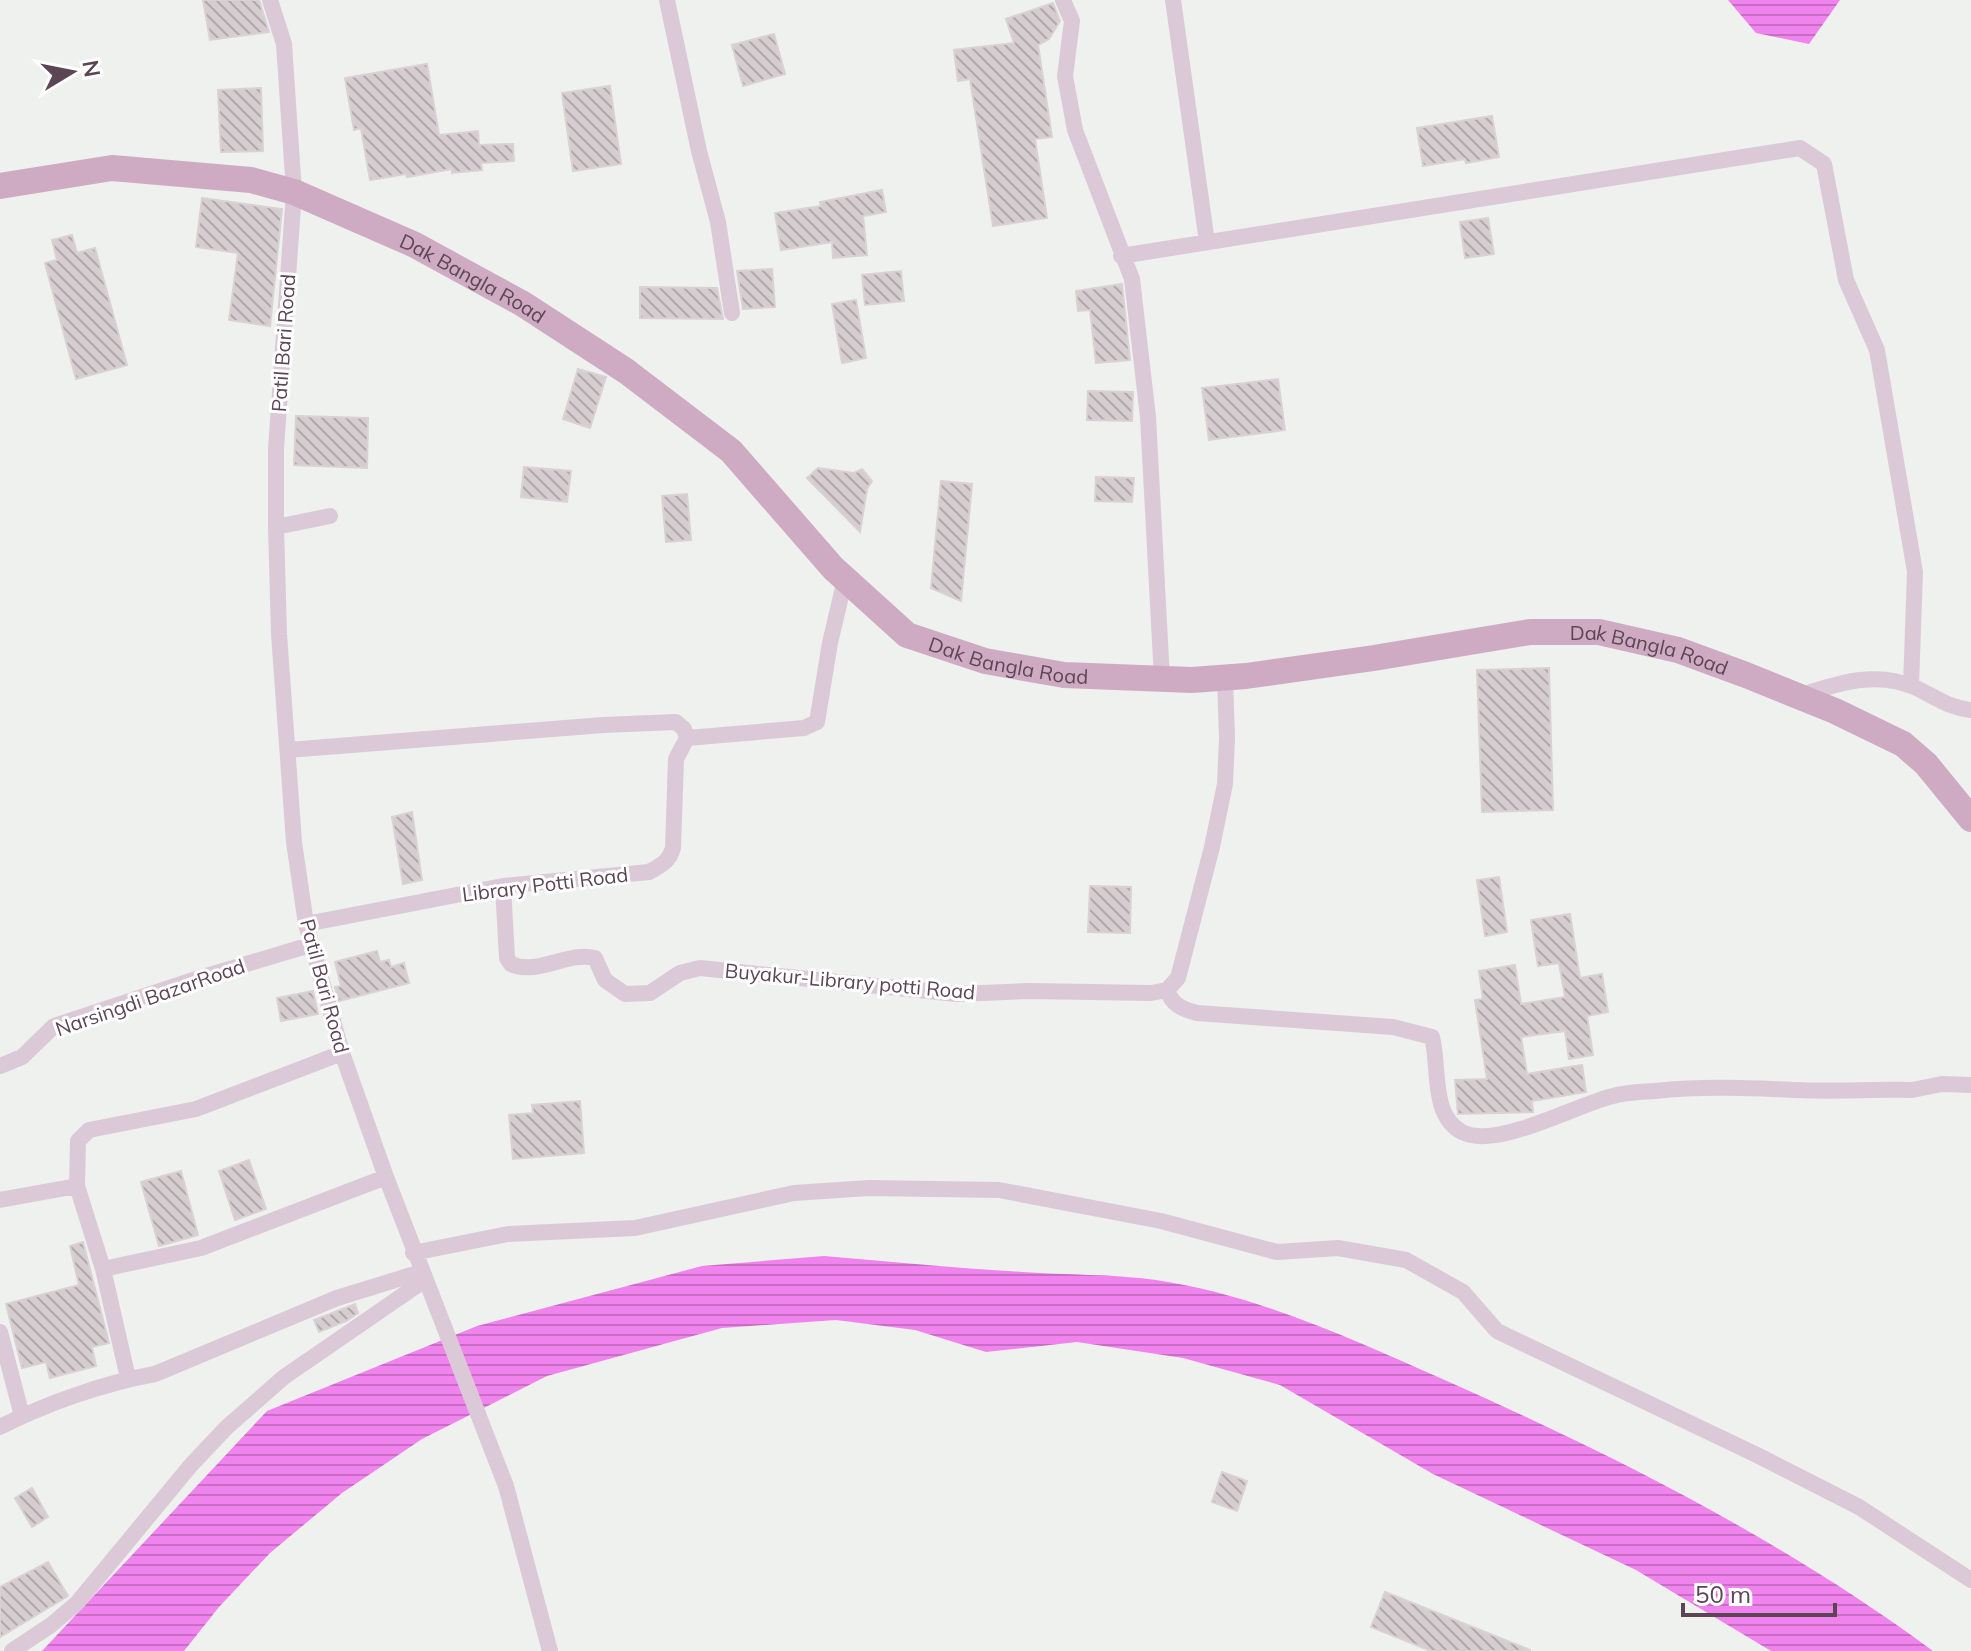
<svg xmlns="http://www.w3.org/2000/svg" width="1971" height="1651" font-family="Mulish,sans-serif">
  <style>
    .water { fill: url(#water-rules) }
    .building { fill: url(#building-back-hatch); stroke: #dad1d5; stroke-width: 2 }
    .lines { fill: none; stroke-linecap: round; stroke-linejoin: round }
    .street { stroke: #dcc9d7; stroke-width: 16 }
    .primary { stroke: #cfabc3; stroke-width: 26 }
    .labels { text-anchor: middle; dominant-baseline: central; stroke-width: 6; stroke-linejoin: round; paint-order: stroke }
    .street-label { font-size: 20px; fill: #5c4555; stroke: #fff }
  </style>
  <defs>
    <pattern id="water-rules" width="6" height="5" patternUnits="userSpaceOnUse" patternTransform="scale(2)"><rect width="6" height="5" fill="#f183ee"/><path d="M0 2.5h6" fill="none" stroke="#c66dc4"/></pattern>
    <pattern id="building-back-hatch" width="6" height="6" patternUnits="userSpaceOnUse" patternTransform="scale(2)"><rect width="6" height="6" fill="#d6cdd1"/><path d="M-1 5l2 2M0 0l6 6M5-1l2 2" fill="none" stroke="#b1a8ac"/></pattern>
  </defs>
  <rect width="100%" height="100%" fill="#eef1ee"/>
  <path class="water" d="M1728 0H1840L1809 44 1756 33Z
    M824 1256C891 1262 957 1268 1023 1272 1067 1275 1113 1274 1156 1280 1258 1295 1354 1340 1447 1381 1617 1457 1783 1540 1933 1651H1771L1636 1570 1433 1474 1280 1385 1183 1358 1077 1342 986 1352 915 1330 836 1320 722 1328 547 1376 422 1439 342 1493 270 1553 219 1607 184 1651H42L267 1411 477 1326 702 1266Z"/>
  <path class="building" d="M203 0H259L269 32 210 40Z
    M1053 3 1060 21 1049 39 1038 45 1052 137 1035 139 1047 218 993 226 970 79 958 81 954 50 1014 43 1006 19Z
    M774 34 785 74 743 86 732 45Z
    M427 64 439 135 478 131 479 145 513 144 514 161 481 163 482 170 452 173V169L407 177 406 174 370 180 361 128 354 130 345 78Z
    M610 86 621 164 573 171 562 93Z
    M261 88 263 151 221 152 218 90Z
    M1492 116 1499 157 1466 163 1465 159 1423 166 1417 128Z
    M882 190 886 212 863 216 867 255 833 258 832 242 781 250 775 213 821 206 820 202Z
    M202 198 282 209 270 326 229 320 238 253 196 247Z
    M1488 218 1494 254 1465 258 1460 222Z
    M72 235 77 253 95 248 127 365 76 379 45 263 57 260 52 240Z
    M772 269 775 307 743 309 737 271Z
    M901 271 904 301 865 305 862 275Z
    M1122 284 1130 360 1096 363 1090 310 1078 311 1076 291Z
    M640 287 717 288 723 319 640 318Z
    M856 300 866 358 842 363 832 304Z
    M578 369 606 377 590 428 563 419Z
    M1278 379 1285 430 1209 440 1202 388Z
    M1088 391 1133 392 1132 421 1087 420Z
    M296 416 368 418 367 468 294 465Z
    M524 467 571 471 567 502 521 497Z
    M818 468 854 473 862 469 872 481 867 489 860 532 807 478Z
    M1096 477 1134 478 1132 502 1095 501Z
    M941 481 972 484 961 601 931 588Z
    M687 494 691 540 666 542 662 496Z
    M1549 668 1553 810 1482 812 1477 670Z
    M412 812 422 880 403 884 392 817Z
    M1499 877 1507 932 1485 936 1477 880Z
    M1090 886 1131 887 1130 933 1088 932Z
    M1570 914 1580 978 1602 974 1608 1012 1587 1016 1593 1055 1569 1059 1565 1031 1521 1037 1527 1074 1582 1065 1586 1092 1532 1101 1533 1112 1458 1114 1455 1080 1487 1079 1475 1000 1483 999 1479 971 1515 965 1521 1004 1565 997 1559 963 1538 966 1531 920Z
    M377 951 380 962 389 960 391 967 404 963 409 983 339 1001 335 987 341 986 335 962Z
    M313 991 318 1014 281 1021 277 998Z
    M580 1101 584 1153 513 1159 509 1115 533 1113 532 1105Z
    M249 1160 266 1209 235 1220 219 1171Z
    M181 1171 198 1235 159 1246 141 1182Z
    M83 1242 109 1343 92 1347 96 1366 50 1378 46 1362 22 1368 6 1304 79 1285 70 1246Z
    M355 1304 358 1313 346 1321 319 1332 314 1320Z
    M1222 1472 1247 1481 1237 1511 1212 1502Z
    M32 1488 48 1517 32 1527 15 1498Z
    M48 1562 68 1596 0 1637V1587Z
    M1385 1592 1530 1650V1651H1431L1371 1627Z"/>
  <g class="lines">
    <path class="street" d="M270 0 284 44 294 192 276 449V527L279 634 294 842 306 924 342 1053 386 1177 506 1486 550 1651
      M667 0 699 151 718 222 732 313
      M1063 0 1072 21 1065 76 1075 130 1132 279 1148 417 1162 679
      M1173 0 1207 242
      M1121 256 1800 148 1824 164 1846 280 1877 350 1915 572 1911 685
      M276 527 330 516
      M1799 696C1836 684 1875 670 1914 687 1936 697 1946 707 1971 710
      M288 750 603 725 676 722 684 729 687 738
      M503 886 507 958 511 964C538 976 568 951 595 958L605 980 625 994 650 993 680 973 700 968 957 994 1029 991 1151 993 1167 990 1178 978 1212 847 1225 784 1227 738 1225 678
      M306 924 503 886 649 872C661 865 669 862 673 848L676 759 687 738 804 728 817 722 830 643 845 579
      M1167 990C1172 1005 1182 1009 1197 1013L1393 1027 1432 1037C1440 1067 1430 1115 1462 1132 1496 1150 1575 1105 1613 1096 1626 1092 1642 1092 1655 1091 1703 1086 1748 1088 1796 1090 1834 1092 1873 1089 1912 1090L1942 1084 1971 1085
      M0 1066 22 1057 54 1026 193 980 310 945
      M0 1200 77 1186
      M413 1253 508 1234 635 1228 794 1193 869 1188 999 1190 1161 1221 1277 1252 1338 1248 1406 1260 1463 1292 1497 1331 1759 1456 1859 1507 1971 1580
      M103 1269 201 1248 386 1177
      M0 1332 22 1416
      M128 1378 103 1269 77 1186 78 1141 89 1130 196 1109 342 1053
      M0 1427C45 1404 104 1383 155 1374L337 1298 421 1272
      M12 1651 51 1625 77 1603 191 1465 227 1427 284 1377 425 1280"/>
    <path class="primary" id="s1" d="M0 186 112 168 251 180 294 192 415 245 523 304 626 371 731 451 833 568 907 635 985 661 1064 675 1192 680 1246 676 1374 658 1530 632H1599L1678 650 1746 675 1835 711 1903 744 1926 764 1971 819"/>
  </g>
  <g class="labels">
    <g class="street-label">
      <text stroke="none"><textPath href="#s1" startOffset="496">Dak Bangla Road</textPath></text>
      <text transform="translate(283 343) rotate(-86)">Patil Bari Road</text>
      <text stroke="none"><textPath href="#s1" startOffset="1816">Dak Bangla Road</textPath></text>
      <text stroke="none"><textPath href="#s1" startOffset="1168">Dak Bangla Road</textPath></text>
      <text transform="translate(545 884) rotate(-7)">Library Potti Road</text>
      <text transform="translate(850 981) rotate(5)">Buyakur-Library potti Road</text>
      <text transform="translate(325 986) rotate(75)">Patil Bari Road</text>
      <text transform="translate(150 997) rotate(-19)">Narsingdi BazarRoad</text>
    </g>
  </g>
  <g transform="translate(72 72) rotate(80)" stroke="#ffffff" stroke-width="6" paint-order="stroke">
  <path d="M0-6L14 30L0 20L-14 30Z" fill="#5c4555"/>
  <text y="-12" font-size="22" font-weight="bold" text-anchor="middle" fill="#5c4555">N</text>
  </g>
  <path d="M1683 1603v12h152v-12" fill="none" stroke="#5c4555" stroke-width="4"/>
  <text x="1695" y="1603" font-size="24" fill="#5c4555" stroke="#ffffff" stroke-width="6" paint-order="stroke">50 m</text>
</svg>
